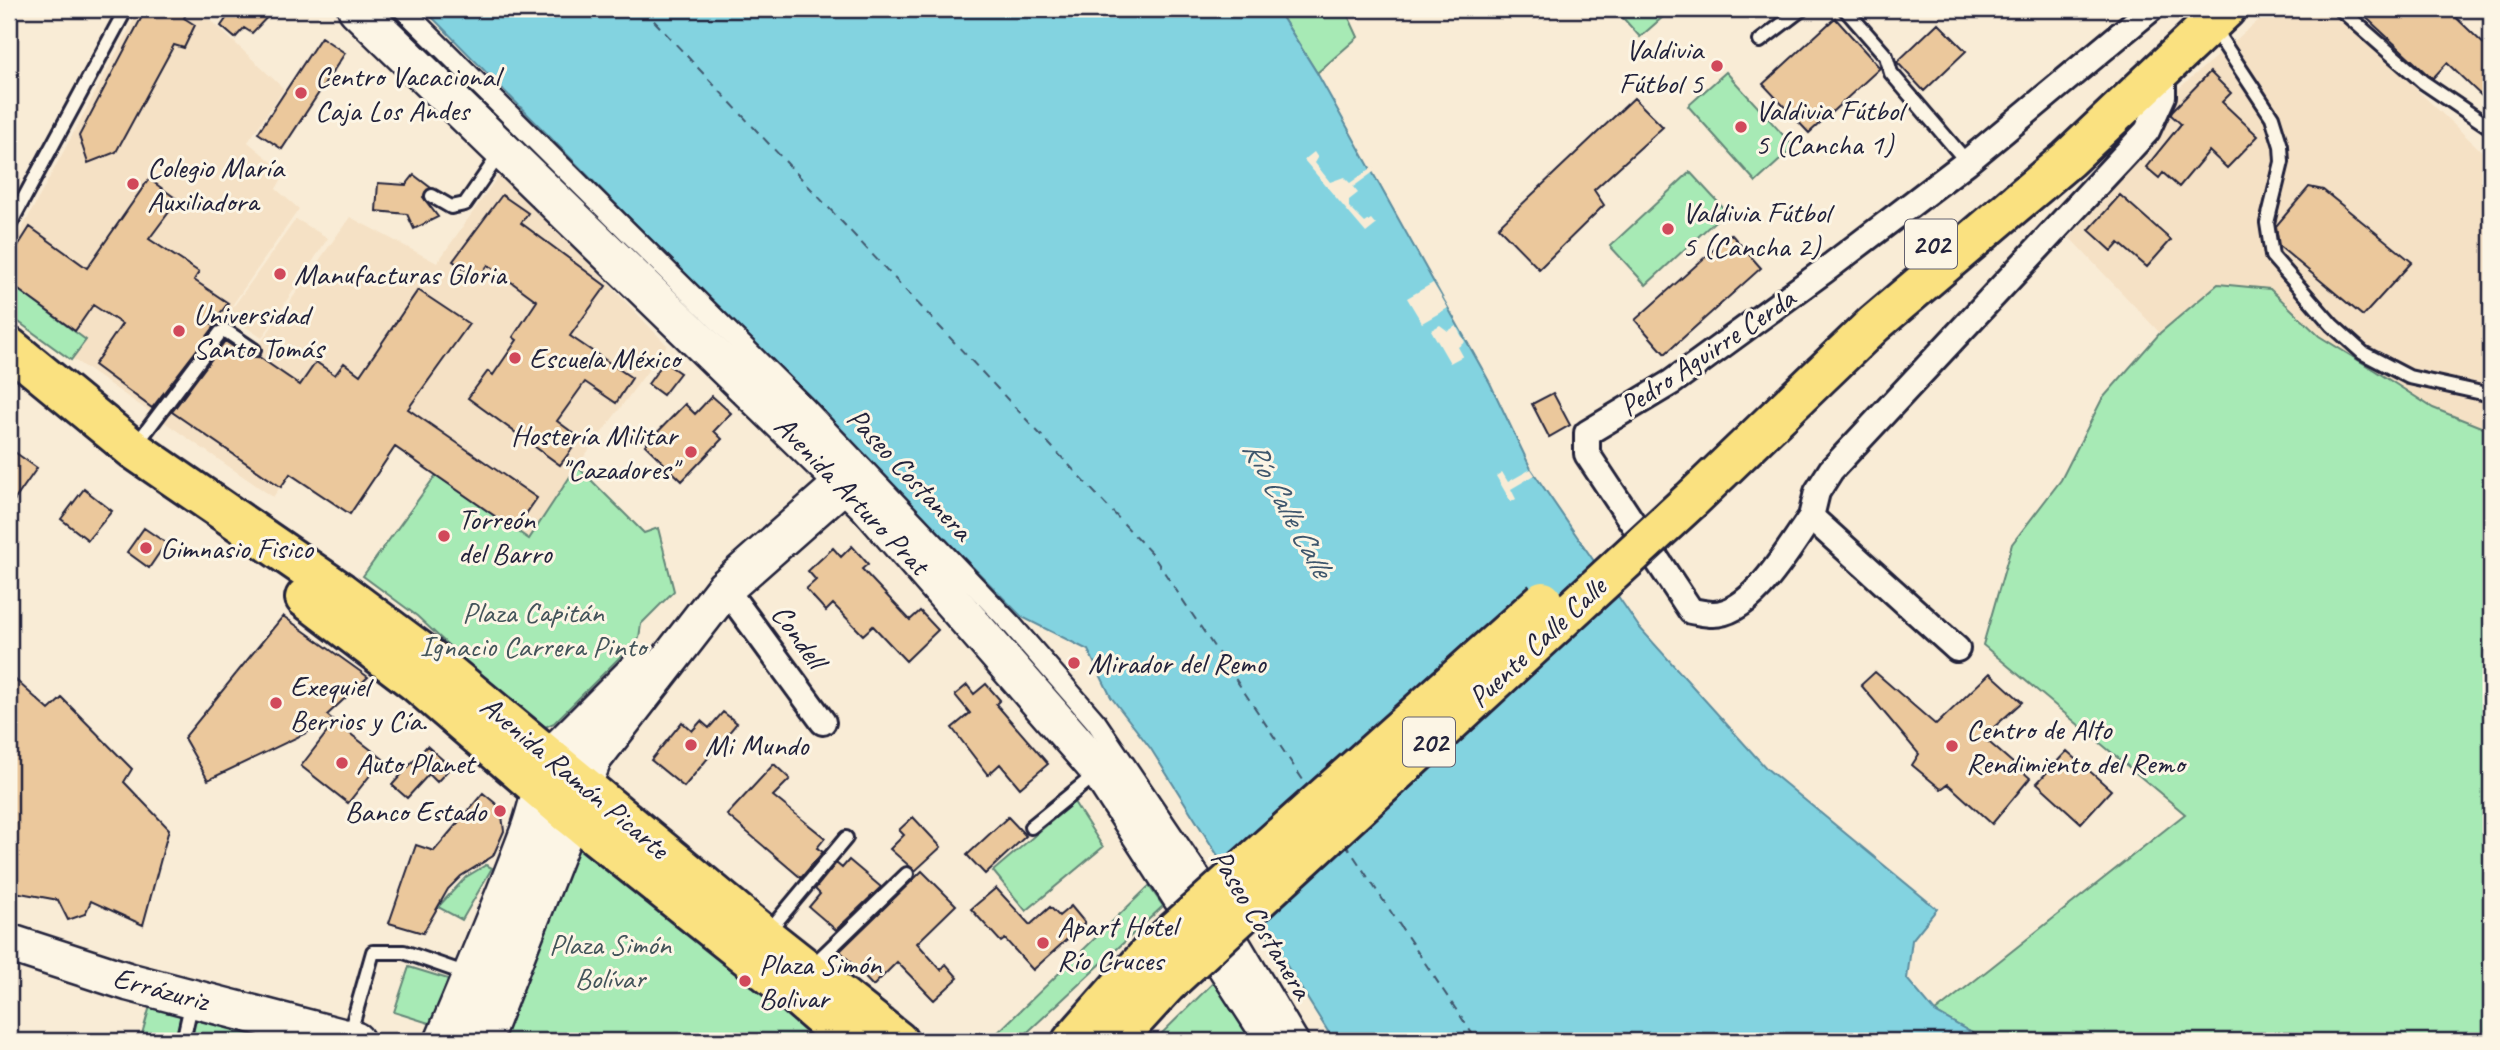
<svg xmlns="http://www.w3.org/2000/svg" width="2500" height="1050" font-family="Caveat,sans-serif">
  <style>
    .built { fill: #f5e1c5 }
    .green { fill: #a7eab5; stroke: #648678; stroke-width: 2 }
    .water { fill: #83d3e0; stroke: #5c8c9e; stroke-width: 2 }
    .pier { fill: #f9ecd6 }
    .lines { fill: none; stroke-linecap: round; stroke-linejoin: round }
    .ferry { stroke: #3f576d; stroke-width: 2; stroke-dasharray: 9 7; stroke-linecap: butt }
    .building { fill: #ebc89c; stroke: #22223b; stroke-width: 2 }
    .service-casing { stroke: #22223b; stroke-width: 18 }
    .pedestrian-casing { stroke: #22223b; stroke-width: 24 }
    .minor-casing { stroke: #22223b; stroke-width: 30 }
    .secondary-casing { stroke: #22223b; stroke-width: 42 }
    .primary-casing { stroke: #22223b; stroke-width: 44 }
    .trunk-casing { stroke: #22223b; stroke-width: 44 }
    .service { stroke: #fcf5e5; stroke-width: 12 }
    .pedestrian { stroke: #fcf5e5; stroke-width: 19 }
    .minor { stroke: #fcf5e5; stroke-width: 24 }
    .secondary { stroke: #fcf5e5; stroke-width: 37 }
    .primary { stroke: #fae180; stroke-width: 38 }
    .trunk { stroke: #fae180; stroke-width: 38 }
    .trunk-bridge-casing { stroke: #22223b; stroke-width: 44; stroke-linecap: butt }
    .trunk-bridge { stroke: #fae180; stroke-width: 38 }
    .poi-dot { fill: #d1495b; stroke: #fcf5e5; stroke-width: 2.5 }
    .labels { text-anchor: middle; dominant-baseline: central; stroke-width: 6; stroke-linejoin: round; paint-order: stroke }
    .shield { fill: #fcf5e5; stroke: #63616e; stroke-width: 2 }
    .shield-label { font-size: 28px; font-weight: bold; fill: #22223b }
    .poi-label { font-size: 30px; fill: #22223b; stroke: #fcf5e5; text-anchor: start }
    .street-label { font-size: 30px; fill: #22223b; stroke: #fcf5e5 }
    .park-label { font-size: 30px; fill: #43545a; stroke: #fcf5e5 }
    .water-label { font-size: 32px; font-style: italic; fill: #3f576d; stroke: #fcf5e5 }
  </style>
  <rect width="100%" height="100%" fill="#f9ecd6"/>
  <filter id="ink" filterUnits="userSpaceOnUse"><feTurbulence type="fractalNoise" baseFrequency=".0143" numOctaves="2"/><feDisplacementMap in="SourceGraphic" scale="14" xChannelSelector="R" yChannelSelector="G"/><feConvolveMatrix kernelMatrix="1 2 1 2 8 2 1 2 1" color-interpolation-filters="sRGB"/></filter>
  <g filter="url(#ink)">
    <path class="built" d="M140 9H199L284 89 248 142 285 173 276 189 299 209 224 317 259 345 350 217 437 263 499 175 533 205 667 345 577 466 529 539 338 407 273 497 9 315V253Z
      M2272 9H2332L2491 160V431L2433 408 2374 370 2319 336 2270 289 2218 284 2160 333 2070 238 2154 136 2171 95Z
      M296 219 328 238 262 338 243 325 245 323 231 310Z"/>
    <path class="green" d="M1277 9H1345L1358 37 1317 73Z
      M1615 9H1672L1640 37Z
      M1726 72 1794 147 1756 182 1688 106Z
      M1690 172 1726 211 1646 285 1610 246Z
      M9 283 86 340 71 360 9 315Z
      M2218 284 2270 289 2319 336 2374 370 2433 408 2491 431V1041H1986L1935 1012 2185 814 1983 645 2012 544 2061 480 2102 399 2160 333Z
      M577 466 644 533 658 528 674 591 641 624 639 638 554 723 539 730 417 616 363 576 436 475 529 539Z
      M1074 802 1103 847 1026 911 993 871Z
      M584 837 832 1041H500L571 844Z
      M486 865 492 868 462 920 438 907 466 877Z
      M1149 886 1163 906 1018 1041H989Z
      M409 967 448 979 432 1024 394 1012Z
      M1215 981 1257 1041H1154Z
      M152 999 289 1041H140Z"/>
    <path class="water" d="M424 9H1277L1317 73 1490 383 1531 469 1639 627 1766 768 1937 909 1912 940 1907 979 1935 1012 1986 1041H1334L1151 749 1111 697 1088 650 1022 617Z"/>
    <path class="pier" d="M1314 152 1318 158 1315 163 1330 182 1344 177 1350 183 1373 167 1375 171 1353 187 1358 193 1349 200V207L1365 223 1371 219 1376 225 1366 233 1304 160Z
      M1433 283 1448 308 1422 323 1407 298Z
      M1440 325 1448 331 1456 326 1465 342 1458 347 1463 356 1450 363 1431 330Z
      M1531 469 1535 475 1511 489 1516 499 1511 502 1496 476 1502 472 1508 482Z"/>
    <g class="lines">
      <path class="ferry" d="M643 9 1152 554 1307 786
        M1345 843 1477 1041"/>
    </g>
    <path class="building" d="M146 9H189L184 18 195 25 184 48 174 45 116 152 88 163 79 136Z
      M233 9H275L252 33 244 28 235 38 221 26Z
      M2357 9H2447L2491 51V105L2447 63 2433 78 2428 75Z
      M1835 18 1880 68 1809 133 1763 84Z
      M1938 23 1966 51 1924 91 1897 62Z
      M321 37 345 53 282 149 258 133Z
      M2210 72 2231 93 2222 102 2258 136 2227 168 2209 151 2179 187 2163 173 2159 178 2146 167 2181 124 2171 115 2172 111Z
      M1634 98 1663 127 1594 190 1604 205 1539 269 1498 227Z
      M414 175 431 188 423 197 438 217 414 229 407 214 376 211 378 183 406 185Z
      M149 179 178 200 149 239 199 272 194 280 228 303 212 324 215 326 152 408 94 365 122 324 93 305 75 331 9 283V260L30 227 87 268Z
      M2309 187 2323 190 2412 262 2363 316 2279 246 2276 226Z
      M502 195 528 213 521 223 606 286 570 336 632 378 616 403 585 382 557 421 580 438 560 465 468 398 488 371 493 375 517 340 513 337 537 301 488 265 478 279 453 261Z
      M2120 195 2171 240 2147 267 2119 243 2112 251 2089 230Z
      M1731 234 1761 268 1665 354 1635 320Z
      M418 290 469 324 408 409 537 498 515 530 395 447 350 514 290 474 281 487 172 412 225 341 250 358 259 357 300 385 316 362 335 375 344 363 360 375Z
      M664 362 680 373 663 395 648 384Z
      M1553 393 1570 425 1549 437 1532 404Z
      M712 396 731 413 714 431 722 439 682 481 645 445 685 404 695 414Z
      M9 448 37 468 9 508Z
      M84 489 112 511 88 540 61 519Z
      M144 528 166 543 149 568 127 552Z
      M852 546 868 564 862 569 910 620 920 611 938 630 906 661 873 626 863 635 833 604 826 611 806 589 816 580 808 571 833 548 841 557Z
      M283 616 368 677 327 715 333 720 208 780 184 738Z
      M1875 672 1936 725 1990 673 2022 702 1983 737 2030 778 1992 824 1948 784 1941 789 1912 765 1919 754 1861 685Z
      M9 674 49 710 62 698 132 769 124 782 169 829 143 925 91 901 85 914 68 920 58 900 9 891Z
      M986 684 1000 700 996 704 1048 764 1020 788 1000 764 988 775 952 728 970 713 955 695 967 685 974 694Z
      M723 712 737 723 684 787 651 760 682 722 692 731 701 721 709 728Z
      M335 722 383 759 348 803 301 766Z
      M427 746 451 767 437 782 429 774 407 798 392 785Z
      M2067 751 2111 790 2081 823 2037 783Z
      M774 764 790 779 773 796 825 838 817 848 823 852 801 878 727 815Z
      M483 793 501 808 504 831 493 856 461 876 448 889 423 933 389 923 416 845 434 851Z
      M913 817 941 847 915 871 890 849 904 835 899 830Z
      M1008 817 1026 836 985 874 967 855Z
      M849 860 881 887 836 930 809 907 820 894 815 889 836 863 842 868Z
      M922 871 956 905 917 943 941 970 946 964 958 978 934 1000 897 962 873 986 840 951Z
      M996 888 1030 925 1050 907 1059 916 1071 906 1085 923 1033 970 1005 939 1001 942 971 909Z"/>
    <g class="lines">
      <defs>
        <path id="service" d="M1845 9 1886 56 1891 73 1967 162
          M2340 9 2423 82 2491 128
          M2212 26 2272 117 2281 146 2282 162 2267 223 2272 256 2332 325 2363 353 2409 377 2491 395
          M1760 41 1802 9
          M432 196 451 207 465 204 501 152
          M9 226 126 9
          M135 446 220 333 226 331 254 350
          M1031 827 1096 774
          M767 933 846 838
          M812 966 907 874
          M349 1036 373 952H404L470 975
          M183 1041 192 1001"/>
        <path id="pedestrian" d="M403 9 806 408 1012 625 1096 722 1203 880 1299 1041"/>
        <path id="minor" d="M1811 517C1790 546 1753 614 1713 614 1706 614 1698 612 1691 611L1587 454V433L1672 382 1824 271 1967 162 2151 9
          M725 588 823 722
          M1957 649 1811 517 1817 492 1831 470 2147 131 2163 96V69"/>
        <path id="secondary" d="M357 9 868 505 1100 771 1275 1041
          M9 943 129 982 355 1041
          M444 1041C473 972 503 902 529 832 540 803 542 772 561 747L640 668
          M482 1041 593 758 725 588 845 482"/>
        <path id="primary" d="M9 347 133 449 341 592 432 660 765 936 898 1041
          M305 598 418 684 570 815 794 994 848 1041"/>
        <path id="trunk" d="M1691 500 1874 324 2068 159 2226 9
          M1072 1041 1147 956
          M1115 1041 1167 984"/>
      </defs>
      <use href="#service" class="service-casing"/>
      <use href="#pedestrian" class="pedestrian-casing"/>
      <use href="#minor" class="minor-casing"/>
      <use href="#secondary" class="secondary-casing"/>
      <use href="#primary" class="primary-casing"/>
      <use href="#trunk" class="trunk-casing"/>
      <use href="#service" class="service"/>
      <use href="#pedestrian" class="pedestrian"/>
      <use href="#minor" class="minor"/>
      <use href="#secondary" class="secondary"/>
      <use href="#primary" class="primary"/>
      <use href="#trunk" class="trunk"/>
      <defs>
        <path id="trunk-bridge" d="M1147 956 1543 601
          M1167 984 1691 500"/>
      </defs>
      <use href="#trunk-bridge" class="trunk-bridge-casing"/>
      <use href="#trunk-bridge" class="trunk-bridge"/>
    </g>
  </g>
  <g class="poi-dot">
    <circle cx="1717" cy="66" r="7"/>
    <circle cx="301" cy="93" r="7"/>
    <circle cx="1741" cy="127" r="7"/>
    <circle cx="133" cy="184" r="7"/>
    <circle cx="1668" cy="229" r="7"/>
    <circle cx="280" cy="274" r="7"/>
    <circle cx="179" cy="331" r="7"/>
    <circle cx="515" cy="358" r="7"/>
    <circle cx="691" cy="452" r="7"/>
    <circle cx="444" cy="536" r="7"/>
    <circle cx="146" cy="548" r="7"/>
    <circle cx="1074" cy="663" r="7"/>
    <circle cx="276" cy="703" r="7"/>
    <circle cx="691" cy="745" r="7"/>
    <circle cx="1952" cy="746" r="7"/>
    <circle cx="342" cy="763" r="7"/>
    <circle cx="500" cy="811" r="7"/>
    <circle cx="1043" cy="943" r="7"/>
    <circle cx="745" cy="981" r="7"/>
  </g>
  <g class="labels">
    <g class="shield">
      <rect x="1905" y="219.5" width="52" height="49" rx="5"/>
      <rect x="1403" y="717.5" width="52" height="49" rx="5"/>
    </g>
    <g class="shield-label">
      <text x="1931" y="244">202</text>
      <text x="1429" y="742">202</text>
    </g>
    <g class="poi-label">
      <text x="1703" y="49" text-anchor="end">Valdivia<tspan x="1703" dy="34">Fútbol 5</tspan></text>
      <text x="315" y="76">Centro Vacacional<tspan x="315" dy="34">Caja Los Andes</tspan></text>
      <text x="1755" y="110">Valdivia Fútbol<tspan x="1755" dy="34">5 (Cancha 1)</tspan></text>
      <text x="147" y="167">Colegio María<tspan x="147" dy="34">Auxiliadora</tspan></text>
      <text x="1682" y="212">Valdivia Fútbol<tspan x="1682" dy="34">5 (Cancha 2)</tspan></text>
      <text x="294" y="274">Manufacturas Gloria</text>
      <text x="193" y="314">Universidad<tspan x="193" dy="34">Santo Tomás</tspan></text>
      <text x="529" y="358">Escuela México</text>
      <text x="677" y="435" text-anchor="end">Hostería Militar<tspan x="677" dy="34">"Cazadores"</tspan></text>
      <text x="458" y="519">Torreón<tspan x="458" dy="34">del Barro</tspan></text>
      <text x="160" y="548">Gimnasio Fisico</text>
      <text x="1088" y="663">Mirador del Remo</text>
      <text x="290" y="686">Exequiel<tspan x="290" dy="34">Berrios y Cía.</tspan></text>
      <text x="1966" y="729">Centro de Alto<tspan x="1966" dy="34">Rendimiento del Remo</tspan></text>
      <text x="705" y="745">Mi Mundo</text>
      <text x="356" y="763">Auto Planet</text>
      <text x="486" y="811" text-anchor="end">Banco Estado</text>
      <text x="1057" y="926">Apart Hotel<tspan x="1057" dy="34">Río Cruces</tspan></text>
      <text x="759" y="964">Plaza Simón<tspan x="759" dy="34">Bolivar</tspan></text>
    </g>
    <g class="street-label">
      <text transform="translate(1707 352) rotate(-34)">Pedro Aguirre Cerda</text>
      <text transform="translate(910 474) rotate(47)">Paseo Costanera</text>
      <text transform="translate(852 495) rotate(46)">Avenida Arturo Prat</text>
      <text transform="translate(799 636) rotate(54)">Condell</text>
      <text transform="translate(1537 642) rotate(-43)">Puente Calle Calle</text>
      <text transform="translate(575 777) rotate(40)">Avenida Ramón Picarte</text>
      <text transform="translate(1262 924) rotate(59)">Paseo Costanera</text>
      <text transform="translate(161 989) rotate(15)">Errázuriz</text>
    </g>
    <g class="park-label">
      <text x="533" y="612">Plaza Capitán<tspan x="533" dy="34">Ignacio Carrera Pinto</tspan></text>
      <text x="610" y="944">Plaza Simón<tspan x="610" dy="34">Bolívar</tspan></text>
    </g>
    <g class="water-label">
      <text transform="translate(1288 508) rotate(61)">Río Calle Calle</text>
    </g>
  </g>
  <rect width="2500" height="1050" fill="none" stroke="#fcf5e5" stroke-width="35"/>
  <rect x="18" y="18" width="2465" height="1015" fill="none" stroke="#22223b" stroke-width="2.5" filter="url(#ink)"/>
</svg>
